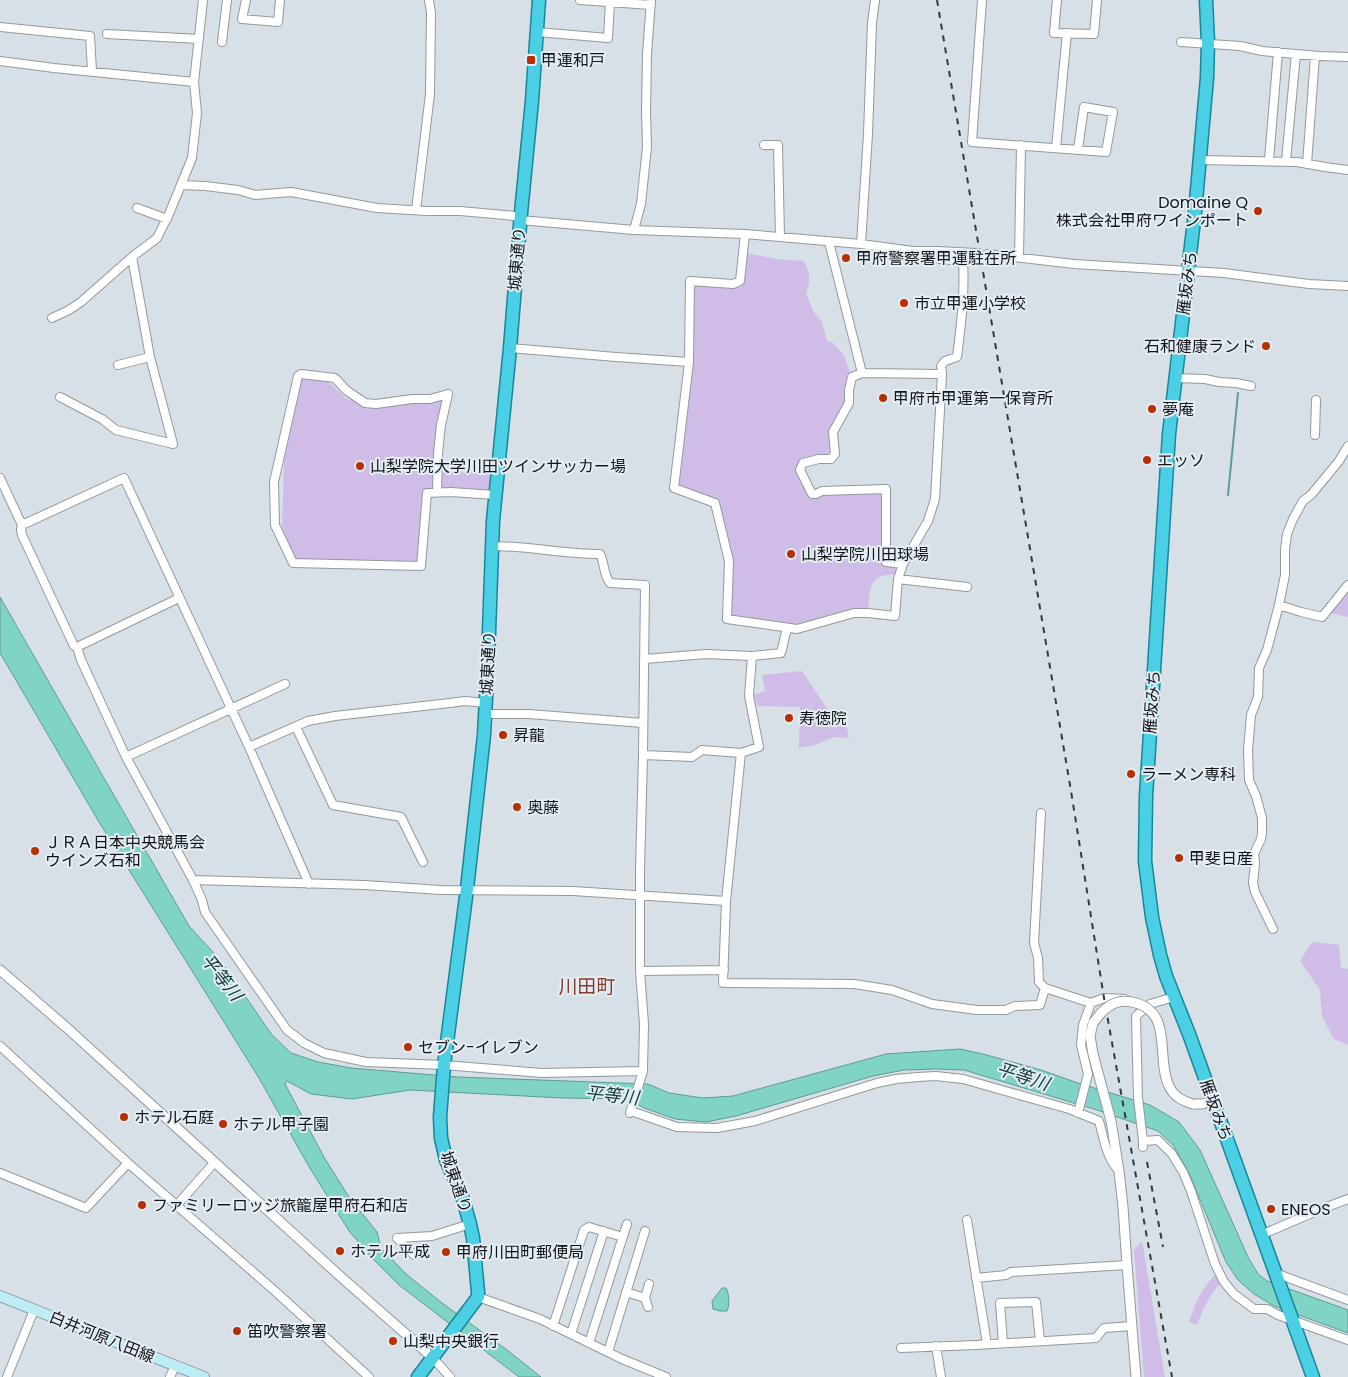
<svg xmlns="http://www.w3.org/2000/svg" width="1348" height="1377" font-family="Poppins,'Noto Sans JP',sans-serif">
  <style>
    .green { fill: #cfbde8 }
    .water { fill: #80d4c6; stroke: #5f9b92 }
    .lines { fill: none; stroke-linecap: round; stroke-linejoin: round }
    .stream { stroke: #5f9b92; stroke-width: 2 }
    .minor-casing { stroke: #9199a0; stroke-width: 10 }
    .tertiary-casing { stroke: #9199a0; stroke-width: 11 }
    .secondary-casing { stroke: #9199a0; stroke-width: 12 }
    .trunk-casing { stroke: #1a8698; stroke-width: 15 }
    .minor { stroke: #fff; stroke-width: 8 }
    .tertiary { stroke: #fff; stroke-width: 9 }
    .secondary { stroke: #bcedf5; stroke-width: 10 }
    .trunk { stroke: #4bcfe4; stroke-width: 12 }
    .rail { stroke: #36393d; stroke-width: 2; stroke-dasharray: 6 6; stroke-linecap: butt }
    .tertiary-bridge-casing { stroke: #9199a0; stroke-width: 11; stroke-linecap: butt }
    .tertiary-bridge { stroke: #fff; stroke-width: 9 }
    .poi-dot { fill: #b92f04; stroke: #e4edf4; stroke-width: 2 }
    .labels { text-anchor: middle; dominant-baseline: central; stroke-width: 4; stroke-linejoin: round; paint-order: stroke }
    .poi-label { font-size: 16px; fill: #131518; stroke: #e4edf4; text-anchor: start }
    .street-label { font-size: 16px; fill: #131518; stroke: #e4edf4 }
    .water-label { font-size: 18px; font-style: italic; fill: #123b35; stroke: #e4edf4 }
    .quarter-label { font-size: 19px; fill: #833d2c; stroke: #e4edf4 }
  </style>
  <rect width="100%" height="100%" fill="#d7e0e7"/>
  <path class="green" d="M745 253 777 259 804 261C810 272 811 282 806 293L813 311 822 322 827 341 832 342 843 354 852 377 849 403 833 432 835 454 803 463 800 471 812 494 886 489V562L903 564 898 575C868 572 870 590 868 613L797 629 727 619 729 581 715 503 674 488 689 362 690 281 736 286Z
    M299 377 328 381 344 397 349 400H358L365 406 444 398 436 472 493 473 491 493 425 490 419 561 296 560 282 532 284 460 289 432Z
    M1348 591V617L1329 613Z
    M802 671 830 713 847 728 849 738 834 737 815 745 799 748 800 707 757 706 754 695 765 691 762 675Z
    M1312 942 1339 945 1341 968 1348 969V1045L1334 1039 1322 1017 1320 990 1300 961Z
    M1142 1241 1165 1377H1144L1134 1250Z
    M1217 1273 1221 1283C1210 1294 1203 1309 1197 1325L1189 1322C1196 1301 1201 1289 1217 1273Z"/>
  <path class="water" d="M0 597 189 926 221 961 272 1035 291 1053 318 1062 351 1068 458 1077 648 1084 669 1093 703 1098 733 1096 886 1054 960 1049 983 1054 1041 1070 1078 1083 1150 1105 1179 1122 1200 1150 1248 1257 1258 1274 1267 1281 1348 1310V1333L1274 1306 1254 1294 1238 1280 1226 1262 1189 1173 1173 1145 1158 1131 1097 1110 964 1070 937 1069 904 1070 873 1076 736 1116 706 1122 675 1119 644 1108 628 1099 562 1098 410 1090 352 1099 311 1094 287 1081 285 1084 325 1159 349 1197 377 1232 381 1248 406 1274 442 1303 507 1350 541 1377H519L399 1285 372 1258 349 1231 308 1165 259 1078 99 822 0 653Z
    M722 1288H726C729 1293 730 1305 727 1311H720L713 1309 712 1301Z"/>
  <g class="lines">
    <path class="stream" d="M1228 495 1238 393"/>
    <defs>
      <path id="minor" d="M246 0 242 19 278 22 280 0
        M580 0 651 5
        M982 0 972 142 1106 152 1113 112 1084 107 1078 149
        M1057 0 1054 33 1094 34 1097 0
        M0 27 90 36 92 71
        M537 32 608 38 610 2
        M107 34 199 39
        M222 42 227 0
        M1181 42 1240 46 1262 51 1319 56 1348 57
        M0 61 54 68 194 82
        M764 145H778L780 237
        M1056 148 1067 33
        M1200 160 1297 162 1325 167 1348 170
        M1269 160 1278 52
        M1286 161 1296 54
        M1307 164 1315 56
        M181 185 205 186 238 190 255 195 291 192 377 208 426 211H460L515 216 520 220 634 230 641 204 647 147 646 111 647 54 651 0
        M137 208 167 219
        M416 210 430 94 431 13 429 0
        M634 230 745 234
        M829 242 862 373 942 374 935 499 928 521 903 564 898 579 895 616 868 613H854L797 629 727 619 729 561 715 503 674 488 689 362 690 281 733 284 740 281 745 234 861 244 913 251H938L976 253
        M861 244 868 134 872 23 875 0
        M938 251 940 259 963 261C965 294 961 325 957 357L945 361 941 366 942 374
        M987 254 1074 264 1224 273 1309 284 1348 286
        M1019 257 1021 145
        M52 318 69 310 81 302 132 257 157 238 169 214 192 158 197 113 194 82 203 0
        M510 348 616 357 689 362
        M118 365 150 357
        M862 373 852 377 849 390V403L833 432 835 454 831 459H819L803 463 800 470 812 494H816L822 491 886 489V562L903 564
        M1176 378 1205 379 1219 382 1236 383 1251 386
        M60 397 102 419 116 430 173 444 150 357 132 257
        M1315 435 1316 400
        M0 478 22 525
        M437 492 438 453 441 425 448 394 430 399H412L376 404 365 403 346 390 335 378 301 374 298 376 274 482 275 525 293 563 421 566 427 493 451 492 495 495
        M492 546C528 546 564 554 600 554 605 564 603 574 610 583L645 585 643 755 640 870V971L644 1024 643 1071 630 1113
        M898 579 967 587
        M179 598 77 647 74 646 22 535 21 530 22 525 124 478 249 747 309 884
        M1279 605 1301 612 1322 617 1348 585
        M787 628 781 653 752 656 749 696 759 747 741 753 726 901 723 983 854 984 892 990 932 1004 977 1010H1006L1015 1006 1040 1005 1045 988
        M77 647 81 660 126 757 193 880
        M645 659 706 654 752 656
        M485 714H529L643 723
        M296 727 333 805 401 817 423 862
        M249 747 308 721 335 716 450 703 465 701 486 703
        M643 755 692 757 702 750 741 753
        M126 757 285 684
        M1041 813 1034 943 1038 958 1039 982 1045 988 1091 1003
        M1273 929 1255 892 1253 883 1255 863 1254 854 1261 839 1262 833V818L1256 796 1249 780 1248 750 1251 715 1258 697 1259 668 1267 650 1279 605 1285 575V550L1287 534 1293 519 1303 501 1311 495 1339 461 1348 446
        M640 971 724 970
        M0 1046 128 1163 276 1292 369 1377
        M643 1071 542 1073 444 1065 366 1062 324 1053 304 1043 287 1030 205 912 202 900 193 880 364 885 441 890 573 891 726 901
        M631 1111 677 1127 717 1128 755 1121 877 1083 896 1079 918 1077 936 1076 963 1079 1069 1109 1099 1121C1104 1139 1106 1157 1119 1171
        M1078 1113 1088 1074 1081 1045 1083 1025 1091 1003 1104 998 1125 999
        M1143 1141 1158 1140 1172 1154 1183 1172 1191 1191 1215 1264 1224 1282 1234 1294 1254 1309H1267L1278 1315 1348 1340
        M1143 1147V1141L1138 1098 1136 1016 1150 1004 1174 997
        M0 1173 86 1208 128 1163
        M177 1205 214 1163
        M967 1220 987 1344
        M1261 1235 1319 1210 1348 1199
        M397 1238 432 1236 470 1224
        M397 1238 414 1255
        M1275 1273 1348 1300
        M976 1278 1006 1275 1011 1272 1127 1265
        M626 1292 645 1298
        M478 1297 540 1319 622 1359 666 1377
        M648 1307 645 1298 649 1284
        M553 1326 584 1230 589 1227 623 1237
        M571 1334 604 1231
        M589 1343 627 1224
        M1003 1343 1000 1303 1036 1302 1040 1341
        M936 1346 941 1377
        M901 1348 976 1345 1096 1338 1104 1328 1132 1326
        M608 1352 645 1231
        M432 1357 450 1377
        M7 1377 34 1310
        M170 1377 175 1366"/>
      <path id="tertiary" d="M0 970 66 1027 341 1277 432 1357
        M1101 1013 1093 1023 1090 1036 1093 1054 1111 1121 1119 1171 1123 1207 1127 1265 1136 1377
        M1193 1104H1202L1213 1101"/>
      <path id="secondary" d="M0 1296 204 1377"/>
      <path id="trunk" d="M1206 0 1208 43 1207 78 1195 212 1169 434 1146 796 1145 861 1152 917 1160 955 1166 976 1189 1034 1313 1377
        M418 1377 478 1297V1292L473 1238 470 1224 462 1196 446 1160 441 1138 440 1117 444 1065 467 889 484 735 488 660 493 521 510 348 521 213 532 101 539 0"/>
    </defs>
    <use href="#minor" class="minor-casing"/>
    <use href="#tertiary" class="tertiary-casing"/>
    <use href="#secondary" class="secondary-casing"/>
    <use href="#trunk" class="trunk-casing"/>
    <use href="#minor" class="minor"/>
    <use href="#tertiary" class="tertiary"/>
    <use href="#secondary" class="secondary"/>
    <use href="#trunk" class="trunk"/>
    <path class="rail" d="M937 0 1071 791 1104 998 1172 1377
      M1147 1162 1163 1247"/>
    <defs>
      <path id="tertiary-bridge" d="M1101 1013C1110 1004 1119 999 1132 1002 1175 1011 1155 1057 1169 1086 1174 1097 1183 1101 1193 1104"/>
    </defs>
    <use href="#tertiary-bridge" class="tertiary-bridge-casing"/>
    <use href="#tertiary-bridge" class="tertiary-bridge"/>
  </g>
  <g class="poi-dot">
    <rect x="526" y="55" width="10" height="10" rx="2.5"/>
    <circle cx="1258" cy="211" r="5"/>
    <circle cx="846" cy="258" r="5"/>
    <circle cx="904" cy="303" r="5"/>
    <circle cx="1266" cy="346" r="5"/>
    <circle cx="883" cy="398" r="5"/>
    <circle cx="1152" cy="409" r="5"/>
    <circle cx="1147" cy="460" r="5"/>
    <circle cx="360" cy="466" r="5"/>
    <circle cx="791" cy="554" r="5"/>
    <circle cx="789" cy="718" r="5"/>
    <circle cx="503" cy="735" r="5"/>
    <circle cx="1131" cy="774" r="5"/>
    <circle cx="517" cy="807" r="5"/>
    <circle cx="35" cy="851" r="5"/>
    <circle cx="1179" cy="858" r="5"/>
    <circle cx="408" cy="1047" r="5"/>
    <circle cx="124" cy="1117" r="5"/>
    <circle cx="223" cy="1124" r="5"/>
    <circle cx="142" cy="1205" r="5"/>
    <circle cx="1271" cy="1209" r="5"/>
    <circle cx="340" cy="1251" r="5"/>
    <circle cx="446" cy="1252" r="5"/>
    <circle cx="237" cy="1331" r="5"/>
    <circle cx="393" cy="1341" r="5"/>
  </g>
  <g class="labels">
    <g class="poi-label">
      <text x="541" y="60">甲運和戸</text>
      <text x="1248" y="202" text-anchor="end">Domaine Q<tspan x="1248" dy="18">株式会社甲府ワインポート</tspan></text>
      <text x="856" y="258">甲府警察署甲運駐在所</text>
      <text x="914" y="303">市立甲運小学校</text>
      <text x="1256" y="346" text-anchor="end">石和健康ランド</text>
      <text x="893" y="398">甲府市甲運第一保育所</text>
      <text x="1162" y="409">夢庵</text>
      <text x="1157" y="460">エッソ</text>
      <text x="370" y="466">山梨学院大学川田ツインサッカー場</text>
      <text x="801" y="554">山梨学院川田球場</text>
      <text x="799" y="718">寿徳院</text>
      <text x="513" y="735">昇龍</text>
      <text x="1141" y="774">ラーメン専科</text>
      <text x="527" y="807">奥藤</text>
      <text x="45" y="842">ＪＲＡ日本中央競馬会<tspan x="45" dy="18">ウインズ石和</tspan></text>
      <text x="1189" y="858">甲斐日産</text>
      <text x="418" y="1047">セブン-イレブン</text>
      <text x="134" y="1117">ホテル石庭</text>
      <text x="233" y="1124">ホテル甲子園</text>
      <text x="152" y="1205">ファミリーロッジ旅籠屋甲府石和店</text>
      <text x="1281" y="1209">ENEOS</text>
      <text x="350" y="1251">ホテル平成</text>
      <text x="456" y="1252">甲府川田町郵便局</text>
      <text x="247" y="1331">笛吹警察署</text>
      <text x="403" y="1341">山梨中央銀行</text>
    </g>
    <g class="street-label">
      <text transform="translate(517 259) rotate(-85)">城東通り</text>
      <text transform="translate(1187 283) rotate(-83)">雁坂みち</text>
      <text transform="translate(488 663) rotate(-87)">城東通り</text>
      <text transform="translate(1152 702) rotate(-86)">雁坂みち</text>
      <text transform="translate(1216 1110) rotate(70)">雁坂みち</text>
      <text transform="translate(456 1182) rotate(71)">城東通り</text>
      <text transform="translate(102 1337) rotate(22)">白井河原八田線</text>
    </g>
    <g class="water-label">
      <text transform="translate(222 977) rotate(52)">平等川</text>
      <text transform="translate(1023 1076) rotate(18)">平等川</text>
      <text transform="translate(612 1095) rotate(6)">平等川</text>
    </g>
    <g class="quarter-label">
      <text x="587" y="986">川田町</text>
    </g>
  </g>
</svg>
